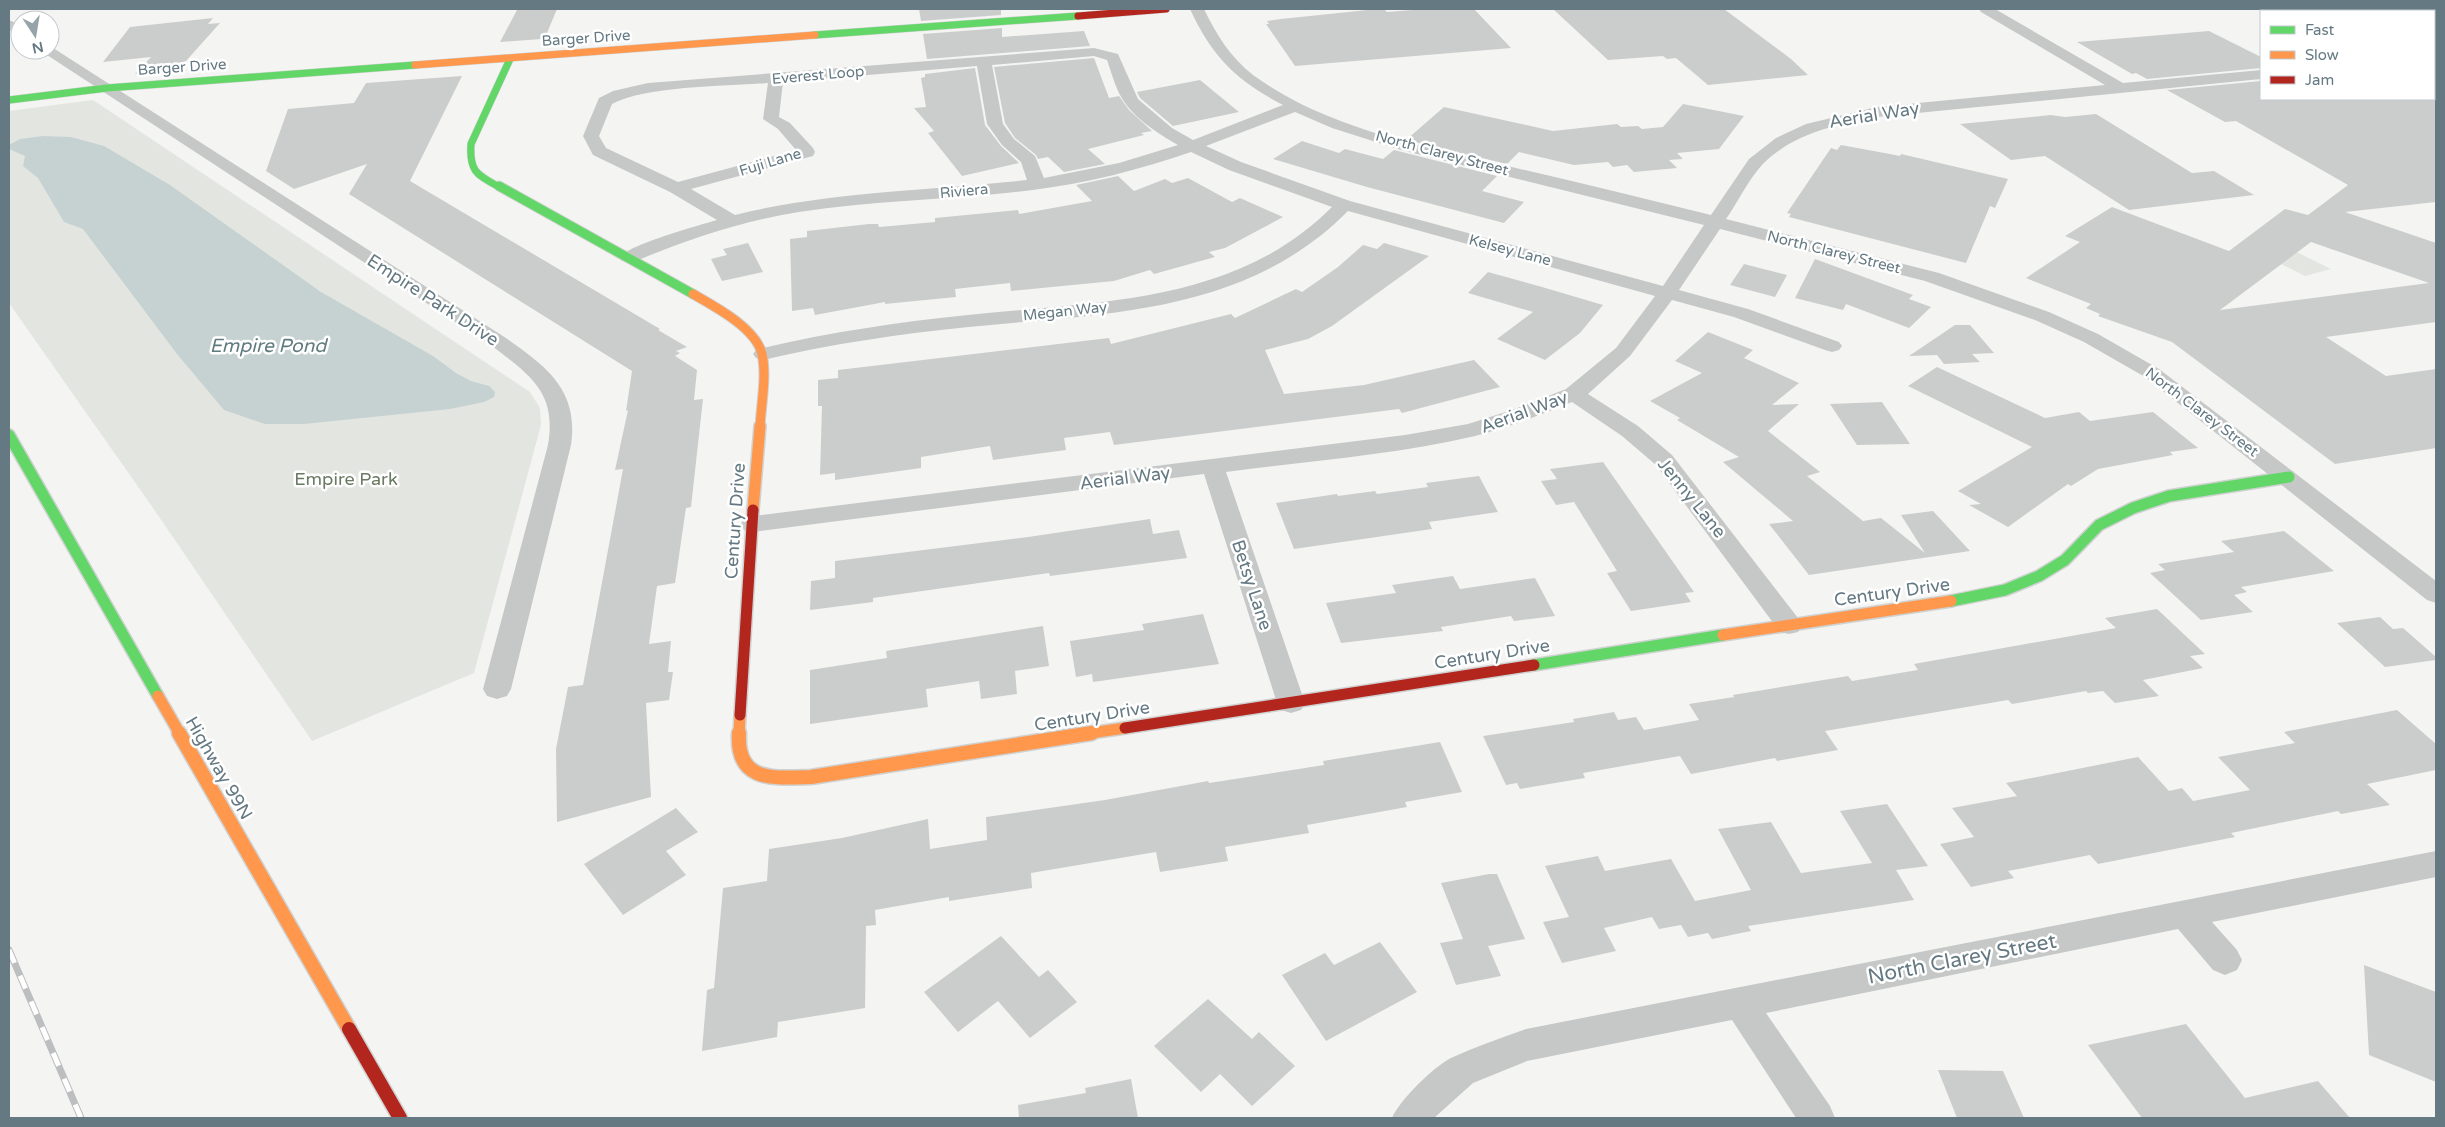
<svg xmlns="http://www.w3.org/2000/svg" width="2445" height="1127" font-family="'Varela Round',sans-serif">
  <style>
    .green { fill: #e3e6e0 }
    .water { fill: #c6d2d2 }
    .building { fill: #cbcdcd; fill-rule: evenodd }
    .lines { fill: none; stroke-linecap: round; stroke-linejoin: round }
    .fast-far2-casing { stroke: #d0d2d2; stroke-width: 8 }
    .fast-far1-casing { stroke: #d0d2d2; stroke-width: 11 }
    .fast-casing { stroke: #d0d2d2; stroke-width: 14 }
    .slow-far3-casing { stroke: #d0d2d2; stroke-width: 8 }
    .slow-far2-casing { stroke: #d0d2d2; stroke-width: 11 }
    .slow-far1-casing { stroke: #d0d2d2; stroke-width: 14 }
    .slow-casing { stroke: #d0d2d2; stroke-width: 17 }
    .jam-far2-casing { stroke: #d0d2d2; stroke-width: 8 }
    .jam-far1-casing { stroke: #d0d2d2; stroke-width: 14 }
    .jam-casing { stroke: #d0d2d2; stroke-width: 17 }
    .street { fill: #c6c8c8; fill-rule: evenodd }
    .fast-far2 { stroke: #63d668; stroke-width: 7 }
    .fast-far1 { stroke: #63d668; stroke-width: 9 }
    .fast { stroke: #63d668; stroke-width: 11 }
    .slow-far3 { stroke: #ff974d; stroke-width: 7 }
    .slow-far2 { stroke: #ff974d; stroke-width: 9 }
    .slow-far1 { stroke: #ff974d; stroke-width: 11 }
    .slow { stroke: #ff974d; stroke-width: 14 }
    .jam-far2 { stroke: #b3261e; stroke-width: 7 }
    .jam-far1 { stroke: #b3261e; stroke-width: 11 }
    .jam { stroke: #b3261e; stroke-width: 14 }
    .rail-casing { stroke: #bcbebf; stroke-width: 7 }
    .rail { stroke: #fff; stroke-width: 5; stroke-dasharray: 14; stroke-linecap: butt }
    .labels { text-anchor: middle; dominant-baseline: central; stroke-width: 5; stroke-linejoin: round; paint-order: stroke }
    .far-street-label { font-size: 15px; fill: #647982; stroke: #fff }
    .street-label { font-size: 18px; fill: #647982; stroke: #fff }
    .park-label { font-size: 18px; fill: #6b7a63; stroke: #fff }
    .water-label { font-size: 19px; font-style: italic; fill: #607b7f; stroke: #fff }
    .near-street-label { font-size: 21px; fill: #647982; stroke: #fff }
  </style>
  <rect width="100%" height="100%" fill="#f4f4f2"/>
  <path class="green" d="M93 100 530 392 540 408 541 425 474 673 312 741 153 508 9 303V111Z
    M2266 237 2331 269 2305 276 2241 244Z"/>
  <path class="water" d="M43 136 71 137 104 146 170 185 321 292 433 356 456 373 471 381 489 386 495 392 494 397 484 402 450 409 304 424H265L224 410 177 354 83 229 64 222 38 178 23 166 25 156 9 149V145L20 139Z"/>
  <path class="building" d="M557 9 547 33 543 34 541 39 500 42 517 10Z
    M919 9H1001V15L921 21Z
    M1377 9H1384L1387 12 1425 9H1474L1511 48 1295 66 1266 24H1269L1267 21 1281 19Z
    M1553 9H1724L1791 59 1808 75 1708 85 1676 58 1667 59 1663 56 1608 60Z
    M213 18 208 24 220 23 177 71 135 74 151 57 103 62 130 27Z
    M1002 28V37L1084 31 1090 46 927 59 923 34Z
    M2209 31 2261 57V68L2147 79 2136 73 2132 74 2077 42Z
    M1094 58 1109 98 1119 96 1129 110 1152 131 1141 133 1144 135 1088 149 1105 164 1064 172 1048 157 1038 159 1036 155 1015 138 1005 123 994 67Z
    M975 68 985 125 1001 146 1019 163 962 176 928 133 934 131 914 108 926 107 921 78 925 77V74Z
    M462 76 410 181 660 329 658 330 687 347 676 351 680 353 675 356 697 370 694 400 703 399 691 507 686 508 675 583 657 586 649 644 671 641 668 672H673L669 700 646 703 651 797 557 822 556 749 568 687 583 685 623 469 615 470 628 410 626 411 632 371 349 194 367 164 294 189 266 171 288 109 354 103 366 83Z
    M1200 80 1239 112 1173 126 1140 98 1137 92Z
    M2261 81V99H2436V202L2345 212 2436 243V322L2326 337 2386 376 2436 369V448L2335 464 2172 342 2098 316 2100 314 2086 308 2091 304 2026 278 2080 242 2065 236 2112 207 2229 251 2285 209 2308 215 2348 185 2236 121 2225 122 2167 90ZM2311 242 2429 283 2220 310Z
    M1683 104 1744 116 1719 149 1677 153 1683 159 1669 160 1677 168 1634 172 1627 165 1613 167 1608 162 1574 165 1519 152 1507 164 1406 140 1444 107 1553 131 1617 124 1621 127 1638 126 1642 129 1663 127Z
    M2096 114 2192 173 2214 171 2254 195 2129 210 2045 156 2011 160 1960 124 2051 115 2065 117Z
    M1302 141 1339 153 1345 149 1383 159 1394 150 1497 176 1482 191 1524 202 1504 223 1367 187 1273 159Z
    M1841 145 1890 154 1900 156 1901 154 2008 179 1995 208 1990 206 1966 263 1789 217 1791 214 1787 213 1831 148 1837 150Z
    M1118 176 1134 191 1165 179 1172 183 1188 178 1232 202 1240 198 1283 217 1225 248 1209 252 1215 257 1154 274 1150 270 1114 281 1011 291 1010 283 955 289 956 297 885 304V302L815 315 813 308 792 311 790 239 807 237V231L869 224H878L879 227 935 222V218L1018 210 1019 214 1092 201 1076 185Z
    M748 243 763 272 722 281 711 259 727 255 723 249Z
    M1384 243 1429 256 1332 326 1308 339 1265 350 1284 394 1364 385 1474 360 1500 387 1402 413 1399 409 1114 445 1110 432 1064 438 1066 450 993 460 990 446 921 457V468L835 480V473L820 475 822 406H818V380L838 378V370L1109 338 1111 344 1231 314 1235 318 1296 289 1302 292 1338 267 1363 245 1377 249Z
    M1815 259 1913 295 1909 299 1931 307 1909 328 1846 304 1843 310 1795 298Z
    M1744 264 1787 275 1775 297 1730 285Z
    M1488 272 1542 287 1603 305 1580 333 1545 360 1497 339 1533 312 1468 293Z
    M1955 325H1970L1994 353 1972 354 1980 362 1944 364 1937 355 1909 356Z
    M1708 332 1753 350 1744 358 1799 383 1772 405 1799 404 1768 431 1820 472 1807 476 1863 521 1881 518 1925 553 1901 515 1933 511 1970 551 1809 575 1769 524 1793 521 1723 462 1739 457 1677 420 1680 418 1650 401 1702 373 1675 361Z
    M1937 367 2045 418 2079 412 2090 421 2153 412 2198 448 2170 452 2173 455 2098 469 2071 486 2068 484 2008 527 1969 505 1981 504 1958 491 2032 447 1908 386Z
    M1882 402 1910 444 1857 445 1830 404Z
    M1603 462 1694 592 1685 593 1691 602 1631 611 1607 573 1617 571 1574 502 1556 505 1541 481 1557 479 1550 469Z
    M1479 476 1498 512 1429 522 1432 529 1294 549 1276 503 1337 494 1338 496 1375 491 1377 494 1428 487 1426 483Z
    M1150 519 1153 534 1179 530 1187 558 1050 576 1049 573 873 598V602L810 610 811 581 835 578V561L1028 537Z
    M2284 531 2334 571 2241 587 2247 592 2234 595 2253 612 2201 620 2150 573 2165 570 2158 564 2234 552 2221 541Z
    M1453 576 1460 589 1535 578 1555 616 1514 621 1511 616 1441 627 1443 631 1341 643 1326 603 1396 593 1392 585Z
    M2157 609 2205 654 2190 656 2203 668 2143 680 2159 696 2115 703 2103 691 2088 693 2086 691 2012 704 2008 700 1825 731 1838 750 1777 761 1775 758 1691 774 1680 756 1583 773 1585 778 1520 789 1517 783 1506 785 1483 736 1574 722 1573 719 1614 712 1618 720 1636 717 1644 730 1699 720 1689 704 1734 697 1733 695 1848 676 1852 681 1918 670 1914 664 2116 628 2105 618Z
    M1203 614 1219 664 1093 682 1092 674 1076 677 1070 641 1144 630 1142 624Z
    M2380 617 2393 629 2403 628 2436 657V660L2385 667 2337 623Z
    M1043 626 1049 666 1015 671 1017 694 981 699 979 681 926 689 928 707 810 724V670L887 658 886 651Z
    M2397 710 2436 744V770L2367 784 2390 805 2341 814 2338 811 2231 833 2235 837 2098 864 2090 855 2008 871 2014 878 1971 887 1940 844 1974 837 1952 808 2017 796 2006 783 2138 757 2169 791 2182 788 2193 801 2250 790 2218 757 2295 743 2284 732Z
    M1440 742 1462 792 1405 802 1407 807 1307 825 1309 833 1225 847 1228 861 1160 872 1156 852 1031 873 1032 888 949 901V897L875 910 876 925 866 926 865 1008 778 1022 777 1037 702 1051 707 990 714 988 723 888 767 881 769 849 842 838 928 819 930 849 987 840 986 817 1105 800 1208 781 1209 783 1324 765 1323 761Z
    M1887 804 1928 866 1896 870 1914 900 1748 926 1751 931 1712 939 1708 933 1688 937 1681 925 1659 929 1652 917 1604 928 1616 951 1562 963 1543 922 1569 917 1545 866 1598 856 1605 871 1671 859 1695 901 1751 890 1718 829 1771 822 1801 873 1872 863 1840 811Z
    M676 808 698 832 666 851 686 875 623 915 584 864Z
    M1489 874H1497L1525 939 1488 946 1501 976 1456 985 1440 943 1463 939 1441 883Z
    M1001 936 1039 977 1048 970 1077 1002 1030 1038 998 1001 958 1032 924 992Z
    M1380 942 1417 992 1326 1041 1282 975 1325 953 1334 965Z
    M2364 965 2436 992V1082L2369 1055Z
    M1208 999 1252 1039 1259 1032 1295 1066 1252 1106 1220 1074 1201 1092 1154 1046Z
    M2186 1024 2245 1098 2318 1081 2350 1118H2142L2088 1045Z
    M1938 1070 2003 1071 2024 1118H1957Z
    M1131 1079 1138 1118H1019L1018 1105 1086 1093 1085 1088Z"/>
  <g class="lines">
    <defs>
      <path id="fast-far2" d="M815 35 1078 16
        M9 100 107 88 415 65
        M501 188C478 175 469 173 471 144L510 59"/>
      <path id="fast-far1" d="M499 186 693 294"/>
      <path id="fast" d="M9 435 158 696
        M1951 601 2005 590 2039 576 2065 560 2099 525 2133 508 2169 496 2289 477
        M1534 665 1723 635"/>
      <path id="slow-far3" d="M415 65 815 35"/>
      <path id="slow-far2" d="M693 294C714 306 756 328 762 354 767 376 761 405 760 427"/>
      <path id="slow-far1" d="M753 510 760 426
        M1723 635 1951 601
        M158 696 180 734
        M739 734 740 715
        M1084 734 1125 728"/>
      <path id="slow" d="M179 733 349 1029
        M739 733C736 783 774 778 811 777L1092 733"/>
      <path id="jam-far2" d="M1078 16 1166 9"/>
      <path id="jam-far1" d="M740 715 753 510
        M1125 728 1534 665"/>
      <path id="jam" d="M349 1029 400 1118"/>
    </defs>
    <use href="#fast-far2" class="fast-far2-casing"/>
    <use href="#fast-far1" class="fast-far1-casing"/>
    <use href="#fast" class="fast-casing"/>
    <use href="#slow-far3" class="slow-far3-casing"/>
    <use href="#slow-far2" class="slow-far2-casing"/>
    <use href="#slow-far1" class="slow-far1-casing"/>
    <use href="#slow" class="slow-casing"/>
    <use href="#jam-far2" class="jam-far2-casing"/>
    <use href="#jam-far1" class="jam-far1-casing"/>
    <use href="#jam" class="jam-casing"/>
    <path class="street" d="M1190 9H1204C1216 34 1230 57 1253 75 1328 130 1427 147 1516 168 1581 183 1646 199 1711 215L1749 159 1776 138 1806 124 1877 107 2105 85 1981 12 1979 9H1995L2123 83 2261 70V79L1877 117C1836 124 1792 134 1762 165 1748 180 1738 202 1726 219L1939 273 2049 312 2098 334 2159 369 2436 581V603L2427 600 2145 377 2084 342 2035 320 1925 281 1720 229 1679 290 1748 309 1839 342 1842 346 1839 350 1832 352 1825 350 1734 317 1672 300 1630 356 1588 394 1638 426 1672 455 1798 618 1802 625 1798 632 1789 634 1780 632 1656 465 1622 436 1572 402C1540 415 1508 428 1475 436 1394 455 1309 461 1226 472L1305 703 1301 710 1291 713 1281 710 1277 703 1204 474 753 532 744 530 741 524 744 518 753 516 1405 435 1468 424 1515 409 1566 389 1616 348 1655 296 1348 211C1245 315 1104 313 969 327 899 334 831 344 763 360L756 358 753 354 756 350 763 348C831 332 899 322 968 315 1097 301 1234 305 1332 207L1229 170 1191 152C1139 170 1087 183 1033 190 955 200 876 200 799 212 742 221 688 239 636 261H622L620 257C628 245 700 225 717 220L670 192 593 155 583 136 599 98 613 91 648 83 1094 48 1118 54 1138 99 1172 128 1193 140 1283 105C1237 81 1212 57 1190 9ZM1094 56 1107 60C1111 71 1114 83 1119 93 1130 116 1157 133 1178 145L1119 163 1044 178 1035 156 1014 139 1003 124 992 65ZM977 66 987 124 1002 145 1021 162 1027 180C930 191 831 191 735 215L691 189 813 156 815 152 813 148 790 123 779 117 783 82ZM768 83 763 119 778 129 796 150 678 182 606 148 599 136 612 104C645 86 728 86 768 83ZM1295 112 1332 128 1401 150 1704 225 1663 286 1350 201 1241 162 1206 146Z
      M2406 9H2424L2426 11H2408Z
      M9 20 20 25V35L9 30Z
      M50 46 506 338C547 367 579 390 571 445L511 689 507 696 497 699 487 696 483 689 548 445C557 392 530 375 492 346L44 53 42 50H50Z
      M2434 59H2436V67H2434Z
      M2436 851V877L2212 922 2237 950 2242 960 2237 970 2225 975 2213 970 2178 929 1766 1013 1830 1106 1835 1118H1796L1732 1020 1527 1061 1473 1083 1434 1118H1392C1399 1101 1433 1067 1451 1058 1475 1047 1501 1038 1526 1029Z"/>
    <use href="#fast-far2" class="fast-far2"/>
    <use href="#fast-far1" class="fast-far1"/>
    <use href="#fast" class="fast"/>
    <use href="#slow-far3" class="slow-far3"/>
    <use href="#slow-far2" class="slow-far2"/>
    <use href="#slow-far1" class="slow-far1"/>
    <use href="#slow" class="slow"/>
    <use href="#jam-far2" class="jam-far2"/>
    <use href="#jam-far1" class="jam-far1"/>
    <use href="#jam" class="jam"/>
    <defs>
      <path id="rail" d="M9 950 81 1118"/>
    </defs>
    <use href="#rail" class="rail-casing"/>
    <use href="#rail" class="rail"/>
  </g>
  <g class="labels">
    <g class="far-street-label">
      <text transform="translate(586 38) rotate(-4)">Barger Drive</text>
      <text transform="translate(182 67) rotate(-4)">Barger Drive</text>
      <text transform="translate(818 75) rotate(-5)">Everest Loop</text>
      <text transform="translate(1442 153) rotate(15)">North Clarey Street</text>
      <text transform="translate(770 162) rotate(-17)">Fuji Lane</text>
      <text transform="translate(964 191) rotate(-5)">Riviera</text>
      <text transform="translate(1510 250) rotate(15)">Kelsey Lane</text>
      <text transform="translate(1834 252) rotate(14)">North Clarey Street</text>
      <text transform="translate(1065 311) rotate(-6)">Megan Way</text>
      <text transform="translate(2202 412) rotate(37)">North Clarey Street</text>
    </g>
    <g class="street-label">
      <text transform="translate(1874 115) rotate(-9)">Aerial Way</text>
      <text transform="translate(433 300) rotate(33)">Empire Park Drive</text>
      <text transform="translate(1524 412) rotate(-20)">Aerial Way</text>
      <text transform="translate(1125 478) rotate(-7)">Aerial Way</text>
      <text transform="translate(1692 498) rotate(51)">Jenny Lane</text>
      <text transform="translate(735 521) rotate(-86)">Century Drive</text>
      <text transform="translate(1252 585) rotate(72)">Betsy Lane</text>
      <text transform="translate(1892 592) rotate(-8)">Century Drive</text>
      <text transform="translate(1492 654) rotate(-9)">Century Drive</text>
      <text transform="translate(1092 716) rotate(-9)">Century Drive</text>
      <text transform="translate(219 768) rotate(60)">Highway 99N</text>
    </g>
    <g class="park-label">
      <text x="346" y="479">Empire Park</text>
    </g>
    <g class="water-label">
      <text x="268" y="346">Empire Pond</text>
    </g>
    <g class="near-street-label">
      <text transform="translate(1962 959) rotate(-11)">North Clarey Street</text>
    </g>
  </g>
  <rect width="2445" height="1127" fill="none" stroke="#647982" stroke-width="20"/>
  <rect x="2260" y="10" width="175" height="90" fill="#ffffff" stroke="#c1c9cd"/>
  <rect x="2270" y="26" width="25" height="8" fill="#63d668" stroke="#c1c9cd"/>
  <text x="2305" y="35" font-size="15" fill="#647982">Fast</text>
  <rect x="2270" y="51" width="25" height="8" fill="#ff974d" stroke="#c1c9cd"/>
  <text x="2305" y="60" font-size="15" fill="#647982">Slow</text>
  <rect x="2270" y="76" width="25" height="8" fill="#b3261e" stroke="#c1c9cd"/>
  <text x="2305" y="85" font-size="15" fill="#647982">Jam</text>
  <g transform="translate(35 35) rotate(168)"><circle r="24" fill="#ffffff" stroke="#c1c9cd"/>
  <path d="M0-4L9 19L0 12L-9 19Z" fill="#96a4a9"/>
  <text y="-8" font-size="14" font-weight="bold" text-anchor="middle" fill="#647982">N</text>
  </g>
</svg>
